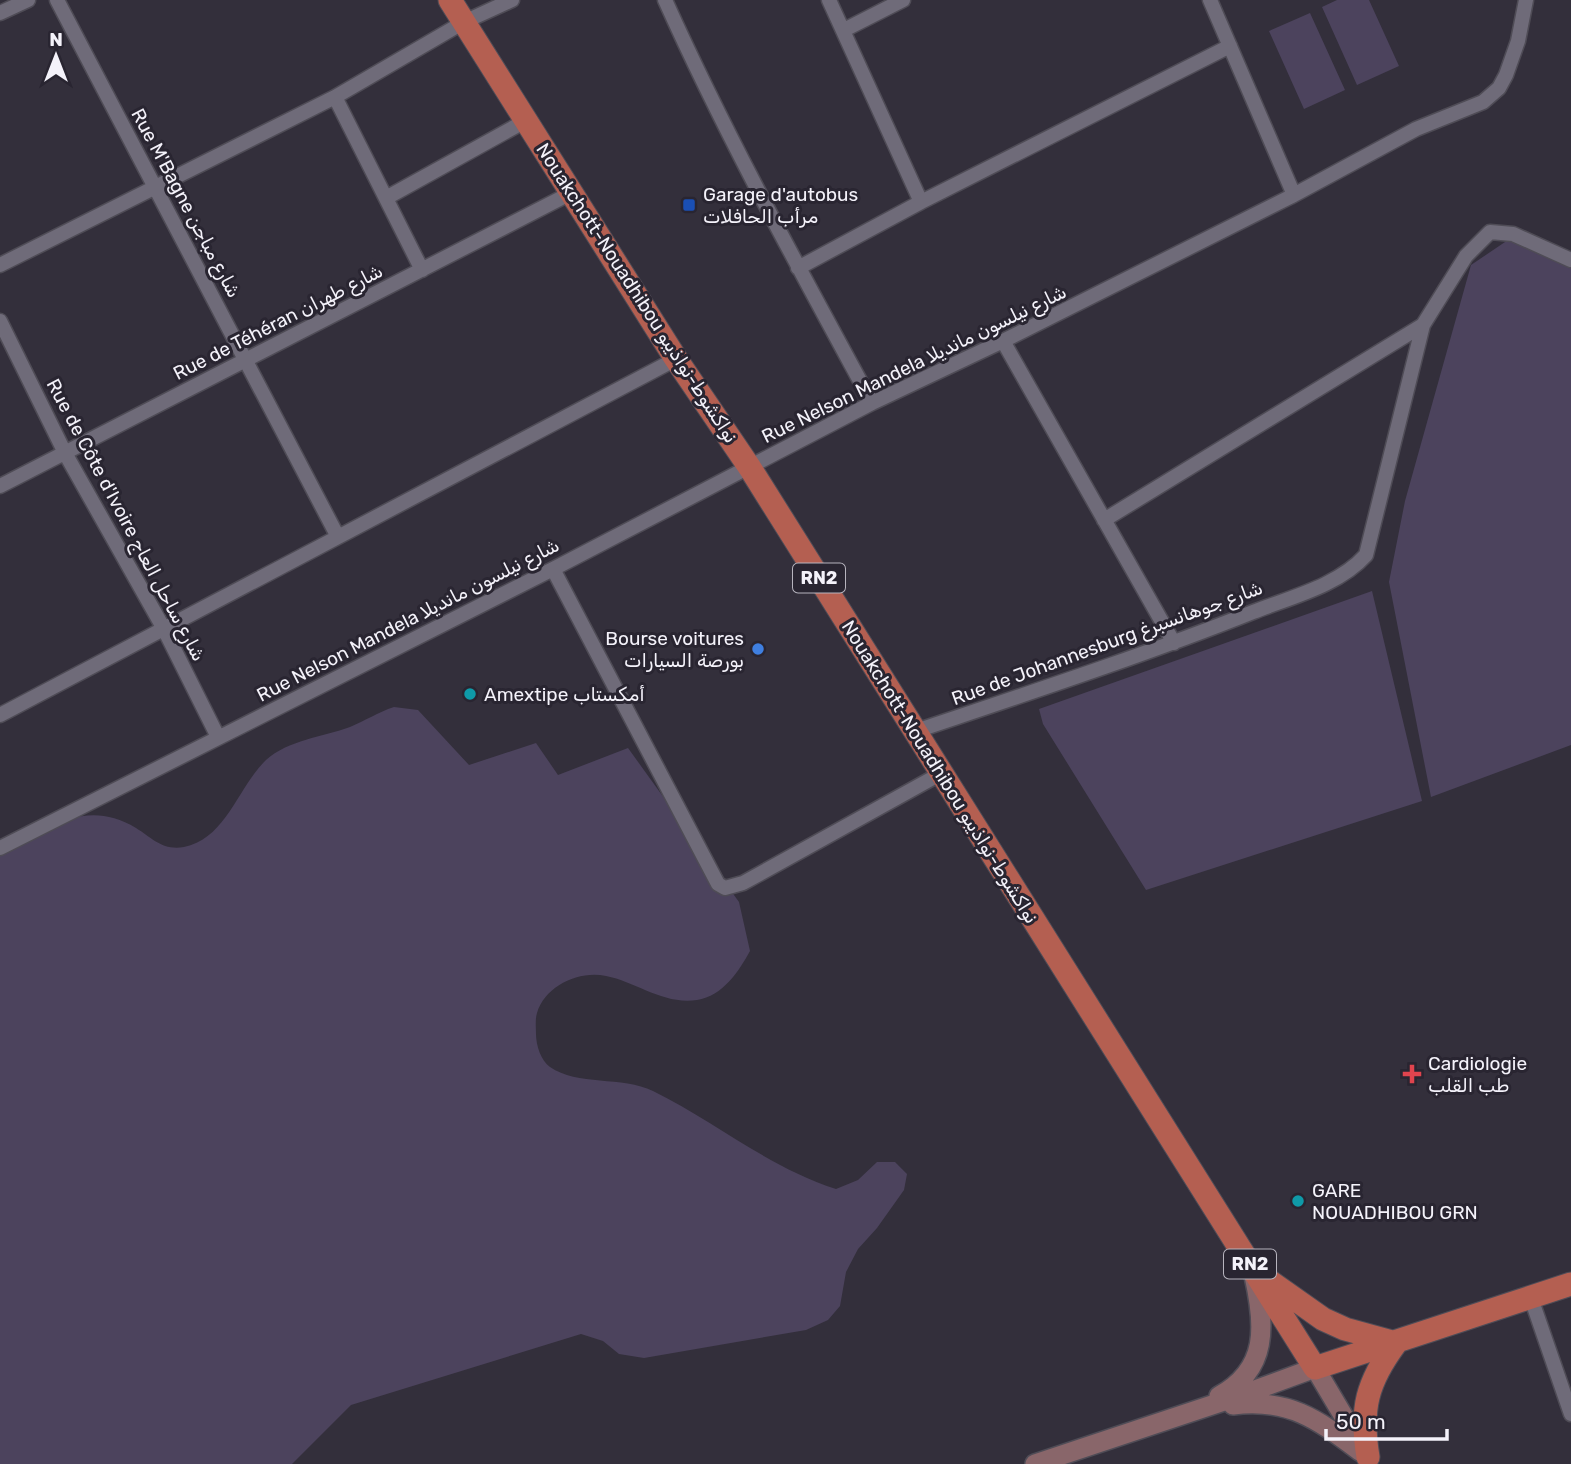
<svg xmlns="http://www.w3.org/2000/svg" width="1571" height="1464" font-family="Rubik,'Noto Sans Arabic',sans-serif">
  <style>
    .green { fill: #4c435d }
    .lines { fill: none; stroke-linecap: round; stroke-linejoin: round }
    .minor-casing { stroke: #4f4c56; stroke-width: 17 }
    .secondary-casing { stroke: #4f4c56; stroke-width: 22 }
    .trunk-casing { stroke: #4f4c56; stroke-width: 25 }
    .minor { stroke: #6f6b79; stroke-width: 14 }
    .secondary { stroke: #89666a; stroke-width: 19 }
    .trunk { stroke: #b45f51; stroke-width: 23 }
    .transit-dot { fill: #1a4fb4; stroke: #292531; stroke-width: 2.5 }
    .shop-dot { fill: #3f7fe0; stroke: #292531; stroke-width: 2.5 }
    .culture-dot { fill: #0f9aa8; stroke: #292531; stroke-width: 2.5 }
    .health-dot { fill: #e0444e; stroke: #292531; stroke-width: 2.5 }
    .labels { text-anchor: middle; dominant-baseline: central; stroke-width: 6; stroke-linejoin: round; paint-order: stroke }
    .shield { fill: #292531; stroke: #b7b4be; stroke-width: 2 }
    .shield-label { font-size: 18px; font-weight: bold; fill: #f4f2fa }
    .poi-label { font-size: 19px; fill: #f4f2fa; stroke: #292531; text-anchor: start }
    .street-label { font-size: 19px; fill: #f4f2fa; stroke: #292531 }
  </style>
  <rect width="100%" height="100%" fill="#332f3b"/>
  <path class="green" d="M1337 0H1369L1399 66 1357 85 1322 7Z
    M1310 13 1345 90 1304 109 1269 31Z
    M1508 240 1571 267V745L1431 797 1389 582 1405 501 1471 265Z
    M1372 591 1422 801 1146 890 1043 724 1039 709Z
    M394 707 418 710 469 765 536 743 558 775 628 748 739 902 750 951C739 971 723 996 697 1000 663 1005 637 982 606 976 579 970 545 986 537 1013 535 1019 536 1028 536 1034 536 1045 541 1061 550 1067 577 1086 622 1076 653 1091 716 1122 768 1167 836 1189L858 1180 877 1162H895L907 1174 904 1190 877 1228 858 1249 846 1272 840 1306 828 1320 806 1330 644 1358 619 1354 603 1341 581 1334 351 1405 292 1464H0V856C45 829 85 797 136 828 152 838 163 851 184 847 226 839 238 787 266 760 288 740 323 737 350 727 365 721 378 712 394 707Z"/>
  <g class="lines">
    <defs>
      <path id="minor" d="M57 0 338 537
        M665 0C727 138 800 270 872 403
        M829 0 921 202
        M1210 0 1294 195
        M0 13 28 0
        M844 30 903 0
        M335 97 422 270
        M386 198 527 120
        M0 265 335 97 464 22 512 0
        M798 268 921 202 1230 46
        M0 321 65 453 164 629 218 737
        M1003 341 1174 643
        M0 486 573 192
        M1104 520 1423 325
        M553 569 718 884 725 888 743 883 940 774
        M0 715 676 359
        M916 731C1029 693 1142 656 1253 612 1291 597 1338 586 1366 555L1423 325 1466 256 1490 232 1513 234 1571 260
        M0 848 553 569 872 403 1003 341 1290 197 1416 129 1483 102 1499 88 1506 75 1518 41 1526 0
        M1531 1298 1571 1414"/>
      <path id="secondary" d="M1219 1396C1269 1369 1265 1325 1254 1276
        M1233 1405C1290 1398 1318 1420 1361 1452
        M1035 1464 1236 1397 1315 1368 1366 1454"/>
      <path id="trunk" d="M450 0 676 359 750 468 1315 1368 1571 1284
        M1265 1278 1323 1319 1345 1329 1396 1343
        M1368 1457C1360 1409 1367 1382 1396 1343"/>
    </defs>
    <use href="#minor" class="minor-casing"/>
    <use href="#secondary" class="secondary-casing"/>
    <use href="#trunk" class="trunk-casing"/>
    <use href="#minor" class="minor"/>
    <use href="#secondary" class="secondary"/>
    <use href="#trunk" class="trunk"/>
  </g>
  <rect class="transit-dot" x="682" y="198" width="14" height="14" rx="3.5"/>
  <circle class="shop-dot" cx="758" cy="649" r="7"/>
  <g class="culture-dot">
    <circle cx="470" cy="694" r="7"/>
    <circle cx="1298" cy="1201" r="7"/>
  </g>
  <path class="health-dot" d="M1408.5 1063.5h7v7h7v7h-7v7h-7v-7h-7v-7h7z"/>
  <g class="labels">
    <g class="shield">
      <rect x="793" y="563.5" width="52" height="29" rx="5"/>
      <rect x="1224" y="1249.5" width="52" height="29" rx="5"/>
    </g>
    <g class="shield-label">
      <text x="819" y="578">RN2</text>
      <text x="1250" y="1264">RN2</text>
    </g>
    <g class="poi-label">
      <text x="703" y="194">Garage d'autobus<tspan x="703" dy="22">مرأب الحافلات</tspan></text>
      <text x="744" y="638" text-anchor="end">Bourse voitures<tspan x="744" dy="22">بورصة السيارات</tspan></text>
      <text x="484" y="694">Amextipe أمكستاب</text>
      <text x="1428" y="1063">Cardiologie<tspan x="1428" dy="22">طب القلب</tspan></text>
      <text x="1312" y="1190">GARE<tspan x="1312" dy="22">NOUADHIBOU GRN</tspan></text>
    </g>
    <g class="street-label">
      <text transform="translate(186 203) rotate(62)">Rue M'Bagne شارع مباجن</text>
      <text transform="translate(637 293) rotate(57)">Nouakchott-Nouadhibou نواكشوط-نواذيبو</text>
      <text transform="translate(278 322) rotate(-27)">Rue de Téhéran شارع طهران</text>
      <text transform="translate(914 364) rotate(-26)">Rue Nelson Mandela شارع نيلسون مانديلا</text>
      <text transform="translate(126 520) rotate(62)">Rue de Côte d'Ivoire شارع ساحل العاج</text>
      <text transform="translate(408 620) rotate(-27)">Rue Nelson Mandela شارع نيلسون مانديلا</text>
      <text transform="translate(1107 643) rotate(-20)">Rue de Johannesburg شارع جوهانسبرغ</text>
      <text transform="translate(940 772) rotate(58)">Nouakchott-Nouadhibou نواكشوط-نواذيبو</text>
    </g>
  </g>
  <g transform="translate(56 56)" stroke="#292531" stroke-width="5" paint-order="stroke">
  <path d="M0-5L12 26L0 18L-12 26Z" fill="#f4f2fa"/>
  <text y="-10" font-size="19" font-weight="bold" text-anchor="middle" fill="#f4f2fa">N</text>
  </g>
  <path d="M1326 1429v10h121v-10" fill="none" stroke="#f4f2fa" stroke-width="3.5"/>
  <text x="1336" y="1429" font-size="21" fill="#f4f2fa" stroke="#292531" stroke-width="5" paint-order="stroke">50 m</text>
</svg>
